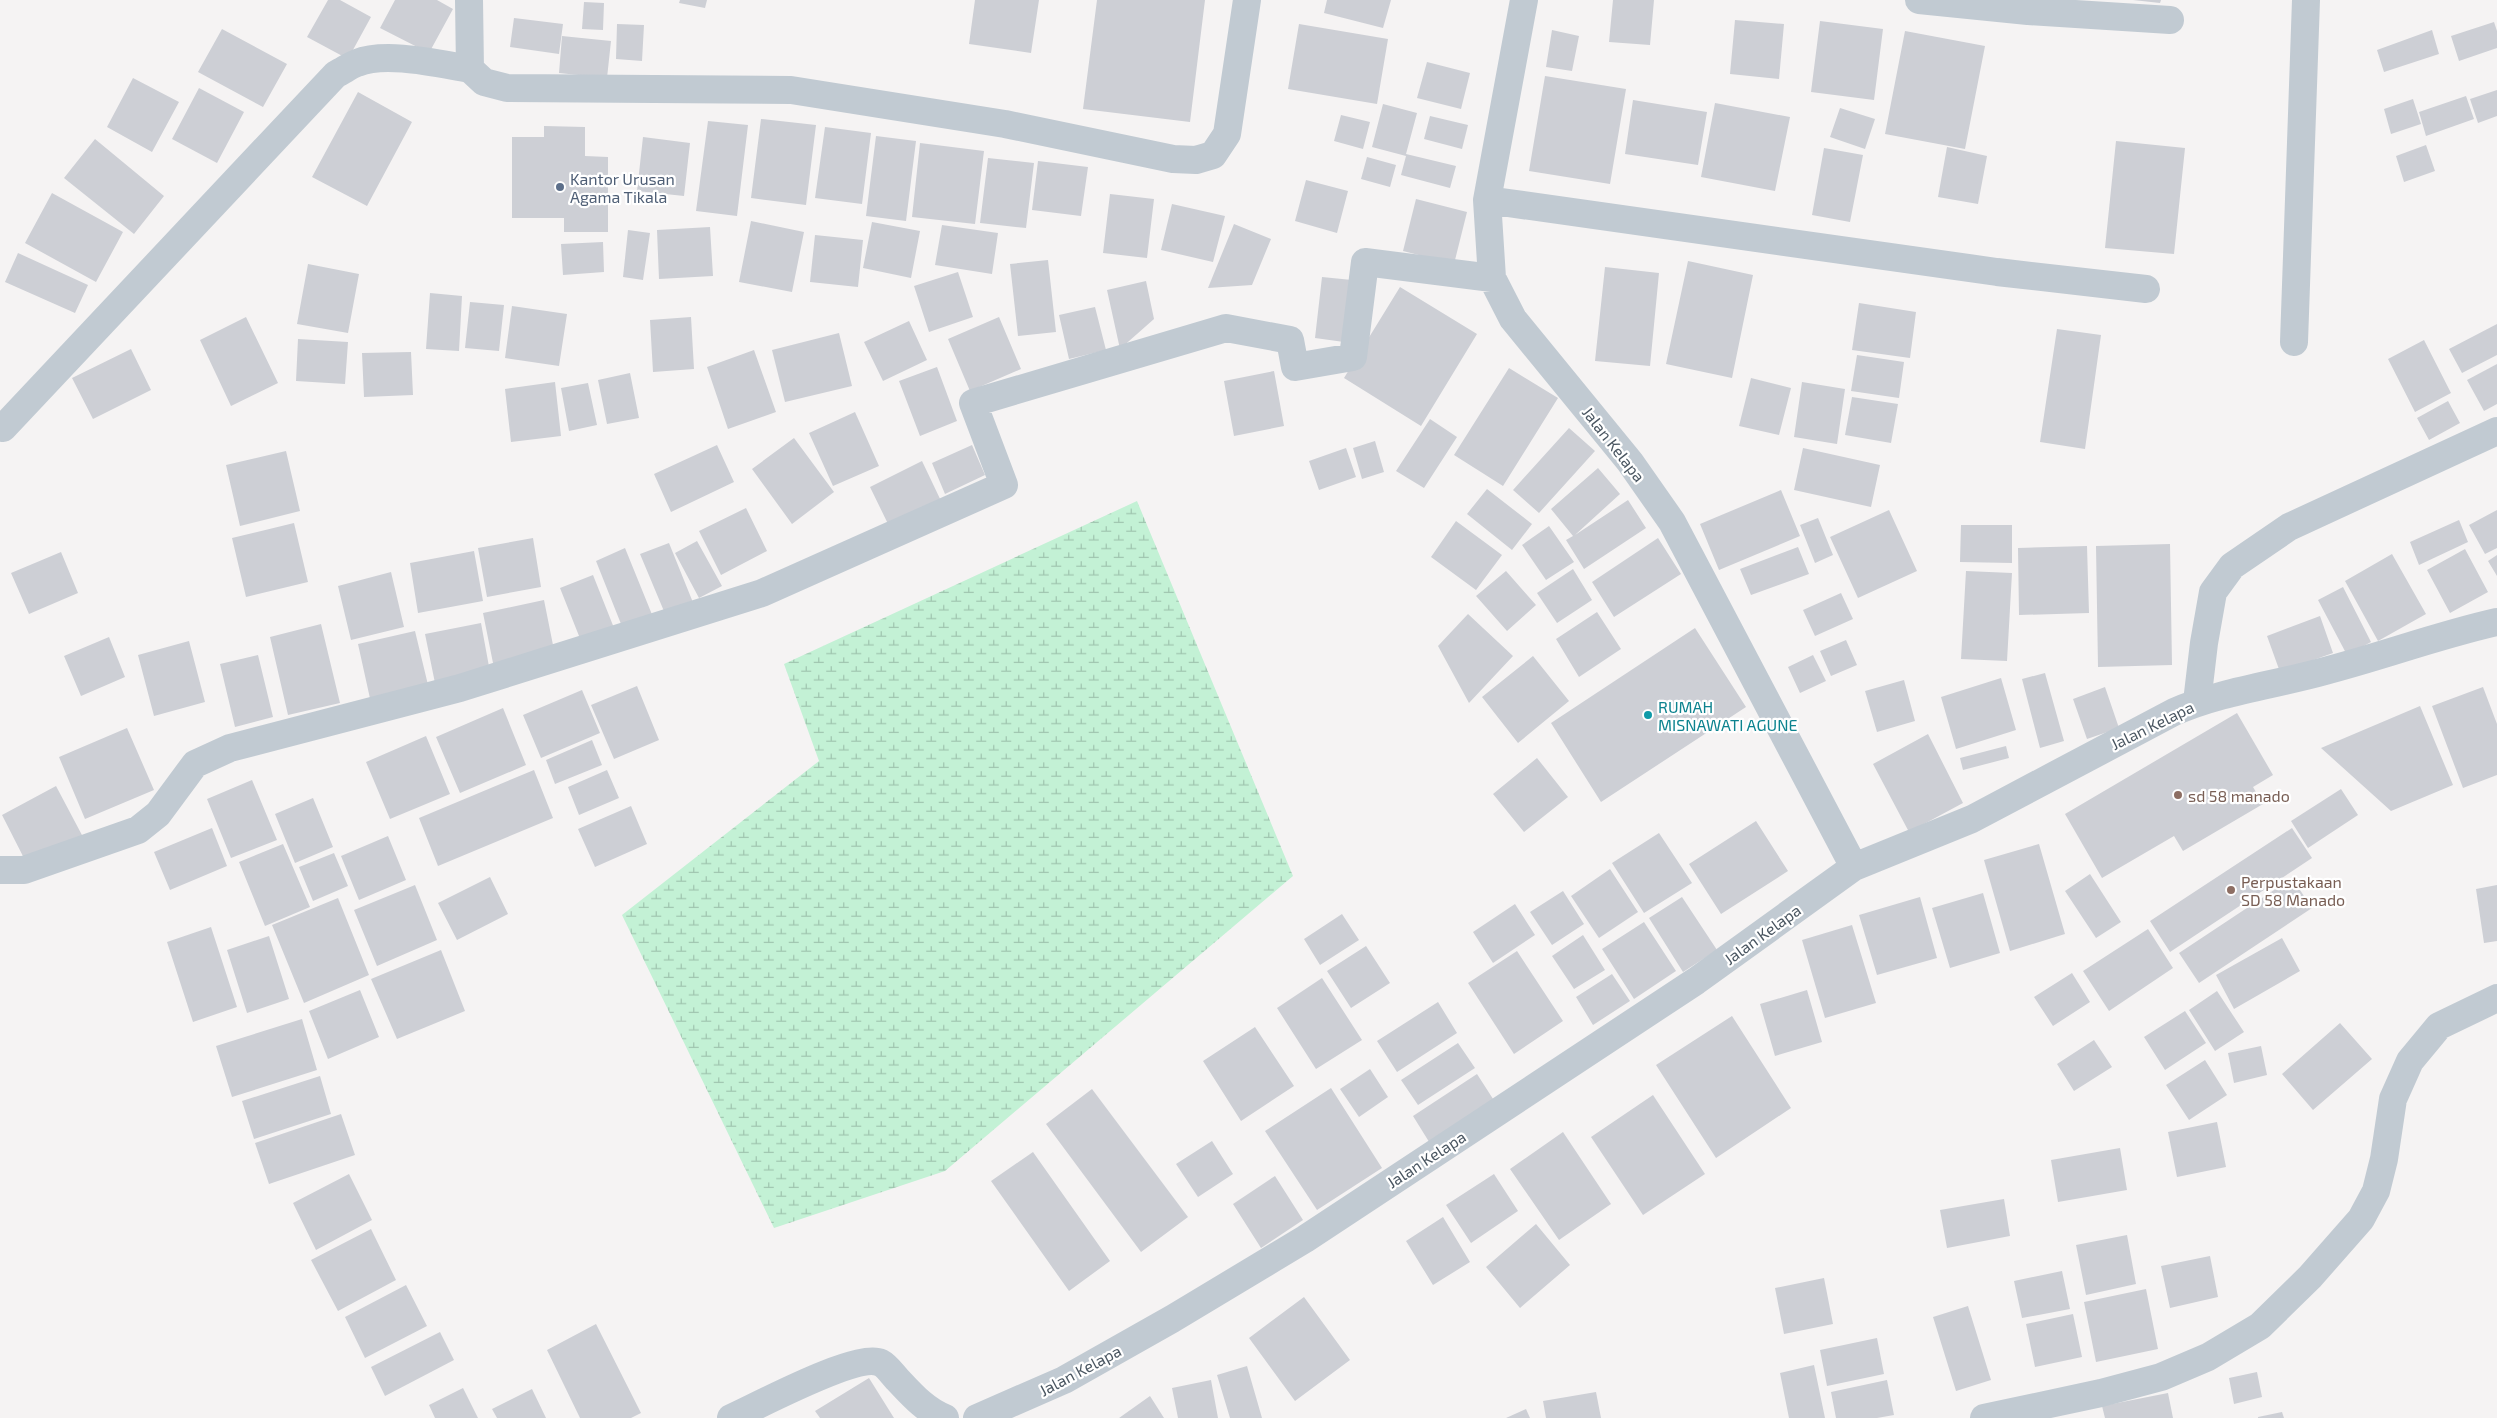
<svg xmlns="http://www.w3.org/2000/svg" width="2497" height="1418" font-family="'Exo 2',sans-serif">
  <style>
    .wetland { fill: url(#wetland-marsh) }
    .building { fill: #cdcfd5 }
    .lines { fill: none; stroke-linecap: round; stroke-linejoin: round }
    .street { stroke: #c1cad2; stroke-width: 28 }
    .service-dot { fill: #5c6f8a; stroke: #fff; stroke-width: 2 }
    .culture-dot { fill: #0f9aa8; stroke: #fff; stroke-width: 2 }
    .education-dot { fill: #8d6e63; stroke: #fff; stroke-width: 2 }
    .labels { text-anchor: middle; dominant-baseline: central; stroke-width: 4.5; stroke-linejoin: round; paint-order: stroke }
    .service-label { font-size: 16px; fill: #4e5e75; stroke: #fff; text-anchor: start }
    .street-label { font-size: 16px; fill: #4a5661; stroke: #fff }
    .culture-label { font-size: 16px; fill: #0d838f; stroke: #fff; text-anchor: start }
    .education-label { font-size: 16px; fill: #785e54; stroke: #fff; text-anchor: start }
  </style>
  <defs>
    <pattern id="wetland-marsh" width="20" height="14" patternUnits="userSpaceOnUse" patternTransform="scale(1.25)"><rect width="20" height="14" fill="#c3f1d5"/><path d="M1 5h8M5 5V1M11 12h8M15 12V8" fill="none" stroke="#a0c6b0"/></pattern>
  </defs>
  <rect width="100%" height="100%" fill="#f5f3f3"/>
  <path class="wetland" d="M1137 501 1293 876 945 1171 774 1228 622 915 819 761 784 664Z"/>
  <path class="building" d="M328 0H340L371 17 348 59 307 37Z
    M395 0H437L453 9 429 53 380 28Z
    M680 0H707L705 8 679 3Z
    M975 0H1039L1031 53 969 44Z
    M1097 0H1205L1190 122 1083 109Z
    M1327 0H1391L1383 28 1324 13Z
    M1613 0H1654L1650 45 1609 42Z
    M2133 0H2161L2160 3Z
    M584 2 604 3 603 30 582 29Z
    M514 18 563 24 559 54 510 47Z
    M1735 20 1784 24 1779 79 1730 74Z
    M1820 21 1883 29 1874 100 1811 92Z
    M2494 22 2497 31V48L2459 61 2451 36Z
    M617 24 644 25 642 61 616 59Z
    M1299 24 1388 39 1377 104 1288 89Z
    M222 29 287 64 263 107 198 72Z
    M1552 30 1579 36 1572 71 1546 67Z
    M2432 30 2439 54 2384 72 2377 50Z
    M1905 31 1985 46 1965 149 1885 134Z
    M562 36 611 41 607 78 559 73Z
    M1427 62 1470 73 1461 109 1417 98Z
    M1545 76 1626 89 1610 184 1529 171Z
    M133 78 179 102 152 152 107 127Z
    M199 88 244 112 217 163 172 139Z
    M2497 90V116L2478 123 2470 99Z
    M358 92 412 122 367 206 312 177Z
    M2466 96 2474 119 2426 136 2419 112Z
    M2413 99 2421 124 2391 134 2384 109Z
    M1633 100 1707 112 1698 165 1625 154Z
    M1715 103 1790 117 1775 191 1701 177Z
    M1383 104 1417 113 1406 154 1456 166 1450 188 1401 175 1406 156 1372 147Z
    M1840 108 1875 119 1865 149 1830 137Z
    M1341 115 1370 122 1363 149 1334 141Z
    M1430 116 1468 125 1462 149 1424 139Z
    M761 119 816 125 806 205 751 198Z
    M708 121 748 125 737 216 696 211Z
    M544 126 585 127V156L608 157V232H564V218H512V137H544Z
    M825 127 871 133 862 204 815 198Z
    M876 136 916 141 906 221 866 216Z
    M643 137 690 143 684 196 637 191Z
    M95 139 164 196 134 234 64 178Z
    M2116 141 2185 148 2174 254 2105 248Z
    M920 143 984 151 975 224 912 217Z
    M2426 145 2435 171 2404 182 2396 156Z
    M1947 147 1987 156 1978 204 1938 197Z
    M1824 148 1863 155 1850 222 1812 215Z
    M1367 157 1396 165 1390 187 1361 179Z
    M988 158 1034 163 1026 228 980 223Z
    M1038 161 1088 167 1081 216 1032 210Z
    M1306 180 1348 191 1337 233 1295 221Z
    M52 193 123 232 96 282 25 243Z
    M1110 194 1154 199 1147 258 1103 253Z
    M1416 199 1467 212 1454 264 1403 251Z
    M1172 204 1225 216 1213 262 1161 250Z
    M751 221 804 232 792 292 739 282Z
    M872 222 920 231 911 278 863 268Z
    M1234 224 1271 239 1252 285 1208 288Z
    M942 225 998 233 992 274 935 265Z
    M710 227 713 276 659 279 657 230Z
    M628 230 650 233 643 280 623 277Z
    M815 235 863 240 858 287 810 282Z
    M603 242 604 272 563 275 561 244Z
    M18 253 88 285 75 313 5 282Z
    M1048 260 1056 332 1018 336 1010 264Z
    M1688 261 1753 275 1732 378 1666 364Z
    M308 264 359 274 348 333 297 324Z
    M1605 267 1659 273 1650 366 1595 361Z
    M958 272 973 317 929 332 914 286Z
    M1322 277 1352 280 1344 342 1315 338Z
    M1146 281 1154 319 1120 349 1107 290Z
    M1400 287 1477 334 1421 426 1344 378Z
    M430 293 462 296 459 351 426 349Z
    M470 302 504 305 499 351 465 348Z
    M1859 303 1916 312 1910 358 1852 350Z
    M512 306 567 314 559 366 505 358Z
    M1095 307 1106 350 1069 359 1059 315Z
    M246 317 278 383 231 406 200 340Z
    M691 317 694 369 653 372 650 320Z
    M999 317 1021 369 970 391 948 339Z
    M909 321 927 360 883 381 864 342Z
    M2497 324V355L2462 373 2449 349Z
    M2057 329 2101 335 2085 449 2040 442Z
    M839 333 852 386 785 402 772 350Z
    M298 339 348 342 345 384 296 381Z
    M2424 340 2451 393 2415 412 2388 359Z
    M131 349 151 390 93 419 72 378Z
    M754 350 776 412 728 429 707 367Z
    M411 352 413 395 364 397 362 353Z
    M1857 355 1904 362 1899 398 1851 391Z
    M2497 364V404L2484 411 2467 380Z
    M937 367 957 421 920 436 899 381Z
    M1509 368 1558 398 1503 486 1454 455Z
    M1274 371 1284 426 1234 436 1224 381Z
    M630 373 639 418 607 424 598 380Z
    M1751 378 1791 388 1779 435 1739 426Z
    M555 382 561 436 511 442 505 389Z
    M1802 382 1845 389 1837 444 1794 437Z
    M588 383 597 425 569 431 561 388Z
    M1852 397 1898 404 1891 443 1845 435Z
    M2448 401 2460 423 2429 440 2417 418Z
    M855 412 879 466 833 486 809 433Z
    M1430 419 1457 437 1424 488 1396 471Z
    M1569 428 1595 451 1539 513 1513 490Z
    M794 438 834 492 792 524 752 469Z
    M1375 441 1384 472 1362 479 1353 448Z
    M717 445 734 482 671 512 654 474Z
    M972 445 985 475 945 494 932 463Z
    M1346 448 1356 477 1319 490 1309 461Z
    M1803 448 1880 465 1871 507 1794 490Z
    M286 451 300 511 240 526 226 465Z
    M922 461 942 503 890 528 870 487Z
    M1598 468 1620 494 1575 535 1628 500 1646 528 1584 569 1566 540 1573 536 1551 509Z
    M1487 489 1532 524 1512 550 1467 514Z
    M1781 490 1800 536 1719 570 1700 524Z
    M746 508 767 551 721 575 699 531Z
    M1889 510 1917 571 1858 598 1830 537Z
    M2497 510V548L2485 554 2469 525Z
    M1818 518 1833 555 1815 563 1800 525Z
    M2459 520 2468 542 2419 565 2410 542Z
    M1456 521 1502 555 1476 590 1431 557Z
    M294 523 308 582 246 597 232 538Z
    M1961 525H2012V563L1960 562Z
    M1549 526 1574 562 1546 580 1522 545Z
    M533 538 541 587 487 597 478 548Z
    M1658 538 1681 574 1614 617 1592 582Z
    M697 541 722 586 699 598 675 553Z
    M669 543 694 605 666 616 640 554Z
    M2170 544 2172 665 2098 667 2096 546Z
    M2087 546 2089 613 2019 615 2018 548Z
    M1798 547 1809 574 1751 595 1740 569Z
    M625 548 653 617 623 629 596 561Z
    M2465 549 2488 592 2450 613 2427 570Z
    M474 551 483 601 418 613 410 563Z
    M61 552 78 593 29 614 11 573Z
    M2392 554 2426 614 2378 641 2345 581Z
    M2497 555V576L2488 561Z
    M1573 569 1592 600 1557 623 1537 593Z
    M1506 571 1536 605 1507 631 1476 596Z
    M1966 571 2012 573 2007 661 1961 659Z
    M391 572 404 627 351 640 338 586Z
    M593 575 614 628 581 641 560 588Z
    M2343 587 2371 642 2347 655 2318 600Z
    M1841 593 1853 619 1815 636 1803 610Z
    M544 600 555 655 494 668 483 613Z
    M1597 612 1621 649 1579 677 1556 639Z
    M1468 614 1513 656 1469 703 1438 646Z
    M2320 616 2333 653 2280 672 2267 636Z
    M481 623 490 672 435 683 425 634Z
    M321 624 340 703 288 715 270 637Z
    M1695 628 1746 707 1601 802 1551 723Z
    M415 631 429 689 371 703 358 644Z
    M109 637 125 677 81 696 64 656Z
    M1846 640 1857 665 1831 676 1820 651Z
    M189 641 205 702 154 716 138 655Z
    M258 655 273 717 235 727 220 664Z
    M1813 655 1826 681 1800 693 1788 667Z
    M1533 656 1569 701 1518 743 1482 697Z
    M2045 673 2064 741 2040 748 2022 679Z
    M2001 678 2016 730 1956 749 1941 697Z
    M1904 680 1915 721 1877 732 1865 691Z
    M637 686 659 740 614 759 591 705Z
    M2105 687 2119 728 2087 739 2073 699Z
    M2483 687 2497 724V775L2463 788 2432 706Z
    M582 690 600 733 541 758 523 715Z
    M2420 706 2453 785 2391 811 2321 748Z
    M503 708 526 765 460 793 436 737Z
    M2237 713 2273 775 2253 787 2263 804 2183 851 2174 836 2102 878 2065 814Z
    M127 728 154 790 85 819 59 757Z
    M1928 734 1963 803 1909 832 1873 764Z
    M426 736 450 794 390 819 366 762Z
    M592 740 602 765 555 784 546 760Z
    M2006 746 2009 758 1963 770 1960 758Z
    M1537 758 1568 797 1524 832 1493 794Z
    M534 770 553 818 438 866 419 818Z
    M607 770 619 798 579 815 568 787Z
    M252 780 277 840 231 858 207 799Z
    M56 786 83 837 28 866 2 815Z
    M2341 789 2358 815 2308 848 2291 821Z
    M313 798 333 847 295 863 275 814Z
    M631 806 647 844 595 867 578 829Z
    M1756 821 1788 871 1721 914 1689 864Z
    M212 828 227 866 170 890 154 852Z
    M2292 828 2312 858 2170 952 2150 921Z
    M1659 833 1692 883 1644 913 1612 863Z
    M388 836 406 880 359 900 341 856Z
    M283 844 310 907 265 926 239 862Z
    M2039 844 2065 934 2010 951 1984 860Z
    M334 853 348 886 313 901 299 867Z
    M1610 869 1638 912 1599 938 1571 896Z
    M2090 874 2121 922 2096 938 2065 891Z
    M490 877 508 914 457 940 438 903Z
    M2292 878 2312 908 2199 983 2179 953Z
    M415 885 437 940 377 966 354 910Z
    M2497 885V941L2484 943 2476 889Z
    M1563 891 1584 924 1552 945 1530 912Z
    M1983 893 2000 953 1950 968 1932 908Z
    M1682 897 1717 950 1683 972 1649 918Z
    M1920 897 1937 958 1877 975 1859 915Z
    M338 898 369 975 304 1003 272 925Z
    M1515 904 1535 935 1493 963 1473 932Z
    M1342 914 1359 940 1320 965 1304 939Z
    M1644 922 1676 971 1634 999 1602 949Z
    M1852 925 1876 1003 1825 1018 1802 940Z
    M211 927 237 1007 193 1022 167 942Z
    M2148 929 2173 968 2109 1011 2083 971Z
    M1583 935 1605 970 1574 989 1552 956Z
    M269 936 289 999 247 1013 227 950Z
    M2282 938 2300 971 2234 1009 2216 975Z
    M1366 946 1390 983 1351 1008 1327 971Z
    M441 950 465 1011 397 1039 371 979Z
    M1517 951 1563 1021 1514 1054 1468 983Z
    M2072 973 2090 1002 2053 1026 2034 997Z
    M1612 974 1630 1001 1593 1025 1576 997Z
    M1322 978 1362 1040 1316 1069 1277 1008Z
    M360 990 379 1037 328 1059 309 1011Z
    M1807 990 1822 1042 1775 1056 1760 1004Z
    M2217 991 2244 1032 2215 1051 2189 1010Z
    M1438 1002 1457 1033 1397 1072 1377 1041Z
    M2185 1011 2206 1043 2165 1070 2144 1037Z
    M1732 1016 1791 1108 1716 1158 1656 1065Z
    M302 1019 317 1070 232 1097 216 1046Z
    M2340 1023 2372 1059 2313 1110 2282 1074Z
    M1255 1027 1294 1086 1241 1121 1203 1061Z
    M2094 1040 2112 1067 2074 1091 2057 1064Z
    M1458 1043 1475 1068 1418 1105 1401 1080Z
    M2261 1046 2267 1075 2234 1083 2228 1053Z
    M2205 1060 2227 1095 2189 1120 2166 1085Z
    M1370 1069 1388 1097 1359 1117 1340 1089Z
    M1477 1074 1495 1102 1431 1145 1413 1116Z
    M320 1076 331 1114 254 1139 242 1101Z
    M1331 1088 1382 1168 1317 1210 1265 1131Z
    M1092 1089 1188 1217 1141 1252 1046 1124Z
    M1653 1095 1705 1174 1643 1215 1591 1137Z
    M341 1114 355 1155 269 1184 255 1143Z
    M2217 1122 2226 1167 2177 1177 2168 1132Z
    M1563 1132 1611 1204 1559 1240 1510 1169Z
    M1212 1141 1233 1174 1198 1197 1176 1164Z
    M2120 1148 2127 1190 2058 1202 2051 1160Z
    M1033 1152 1110 1261 1069 1291 991 1181Z
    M349 1174 372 1220 316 1250 293 1203Z
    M1494 1174 1518 1211 1471 1243 1446 1205Z
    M1275 1176 1303 1220 1261 1248 1233 1204Z
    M2004 1199 2010 1236 1947 1248 1940 1210Z
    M1443 1217 1470 1262 1433 1285 1406 1241Z
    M1536 1224 1570 1265 1520 1308 1486 1267Z
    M371 1229 396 1280 338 1311 311 1260Z
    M2127 1235 2136 1284 2086 1295 2076 1245Z
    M2210 1256 2218 1297 2170 1308 2161 1266Z
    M2062 1271 2070 1309 2022 1318 2014 1281Z
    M1824 1278 1833 1324 1784 1334 1775 1288Z
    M406 1285 427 1326 365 1358 345 1317Z
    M2146 1289 2158 1349 2096 1362 2084 1302Z
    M1304 1297 1350 1360 1295 1401 1249 1338Z
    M1968 1306 1991 1380 1956 1391 1933 1317Z
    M2073 1314 2082 1357 2035 1367 2026 1324Z
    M596 1324 641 1413 631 1418H580L547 1350Z
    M440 1332 454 1360 385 1396 371 1367Z
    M1877 1338 1884 1374 1827 1386 1820 1350Z
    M1814 1365 1825 1418H1789L1780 1373Z
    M1247 1366 1262 1418H1230L1217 1375Z
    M2257 1372 2262 1397 2234 1404 2229 1378Z
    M869 1378 894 1418H820L815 1411Z
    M1211 1380 1218 1418H1178L1172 1388Z
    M1887 1380 1894 1415 1877 1418H1836L1831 1392Z
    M463 1388 478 1418H435L429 1405Z
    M532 1389 546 1418H497L492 1409Z
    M1596 1392 1601 1418H1546L1543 1401Z
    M2168 1393 2173 1418H2105L2102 1406Z
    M1150 1396 1164 1418H1119Z
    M1526 1409 1530 1418H1506Z
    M2282 1412 2284 1418H2258V1417Z"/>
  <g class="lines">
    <path class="street" d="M469 0 470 69 484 82 507 88 791 90 1005 124 1173 159 1196 160 1213 155 1227 134 1247 0
      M1524 0 1487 200 1492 278 1513 319 1630 462 1672 522 1854 867
      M1919 0 2028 11 2170 20
      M1487 200 1997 272 2146 289
      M2294 342 2306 0
      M3 428 336 74C343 71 349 66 357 63 386 51 439 64 470 69
      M2197 702 2204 643 2213 592 2232 566 2289 527 2497 431
      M0 870H24L138 830 158 814 195 764 230 748 460 688 762 593 1004 485 973 403 1226 328 1290 340 1295 367 1353 357 1365 262 1492 278
      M731 1418C758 1406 857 1352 881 1363 887 1366 893 1375 897 1379 912 1395 925 1410 945 1418
      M977 1418 1064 1380 1172 1319 1305 1239 1696 981 1854 867 1972 819 2174 712C2222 691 2275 685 2325 671 2383 656 2439 635 2497 622
      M1984 1418 2101 1393 2161 1377 2208 1357 2260 1326 2310 1277 2361 1219 2376 1191 2384 1159 2393 1099 2410 1061 2439 1026 2497 998"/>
  </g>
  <circle class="service-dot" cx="560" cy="187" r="5"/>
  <circle class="culture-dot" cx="1648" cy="715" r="5"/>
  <g class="education-dot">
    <circle cx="2178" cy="795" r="5"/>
    <circle cx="2231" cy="890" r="5"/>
  </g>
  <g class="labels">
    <g class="service-label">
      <text x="570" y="178">Kantor Urusan<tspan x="570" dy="18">Agama Tikala</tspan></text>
    </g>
    <g class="street-label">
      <text transform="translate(1614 444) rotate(52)">Jalan Kelapa</text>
      <text transform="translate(2152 725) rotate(-26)">Jalan Kelapa</text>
      <text transform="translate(1762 934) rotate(-36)">Jalan Kelapa</text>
      <text transform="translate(1426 1159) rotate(-33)">Jalan Kelapa</text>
      <text transform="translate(1080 1370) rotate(-28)">Jalan Kelapa</text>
    </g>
    <g class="culture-label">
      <text x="1658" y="706">RUMAH<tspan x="1658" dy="18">MISNAWATI AGUNE</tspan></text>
    </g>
    <g class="education-label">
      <text x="2188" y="795">sd 58 manado</text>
      <text x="2241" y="881">Perpustakaan<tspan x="2241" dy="18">SD 58 Manado</tspan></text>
    </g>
  </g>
</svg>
